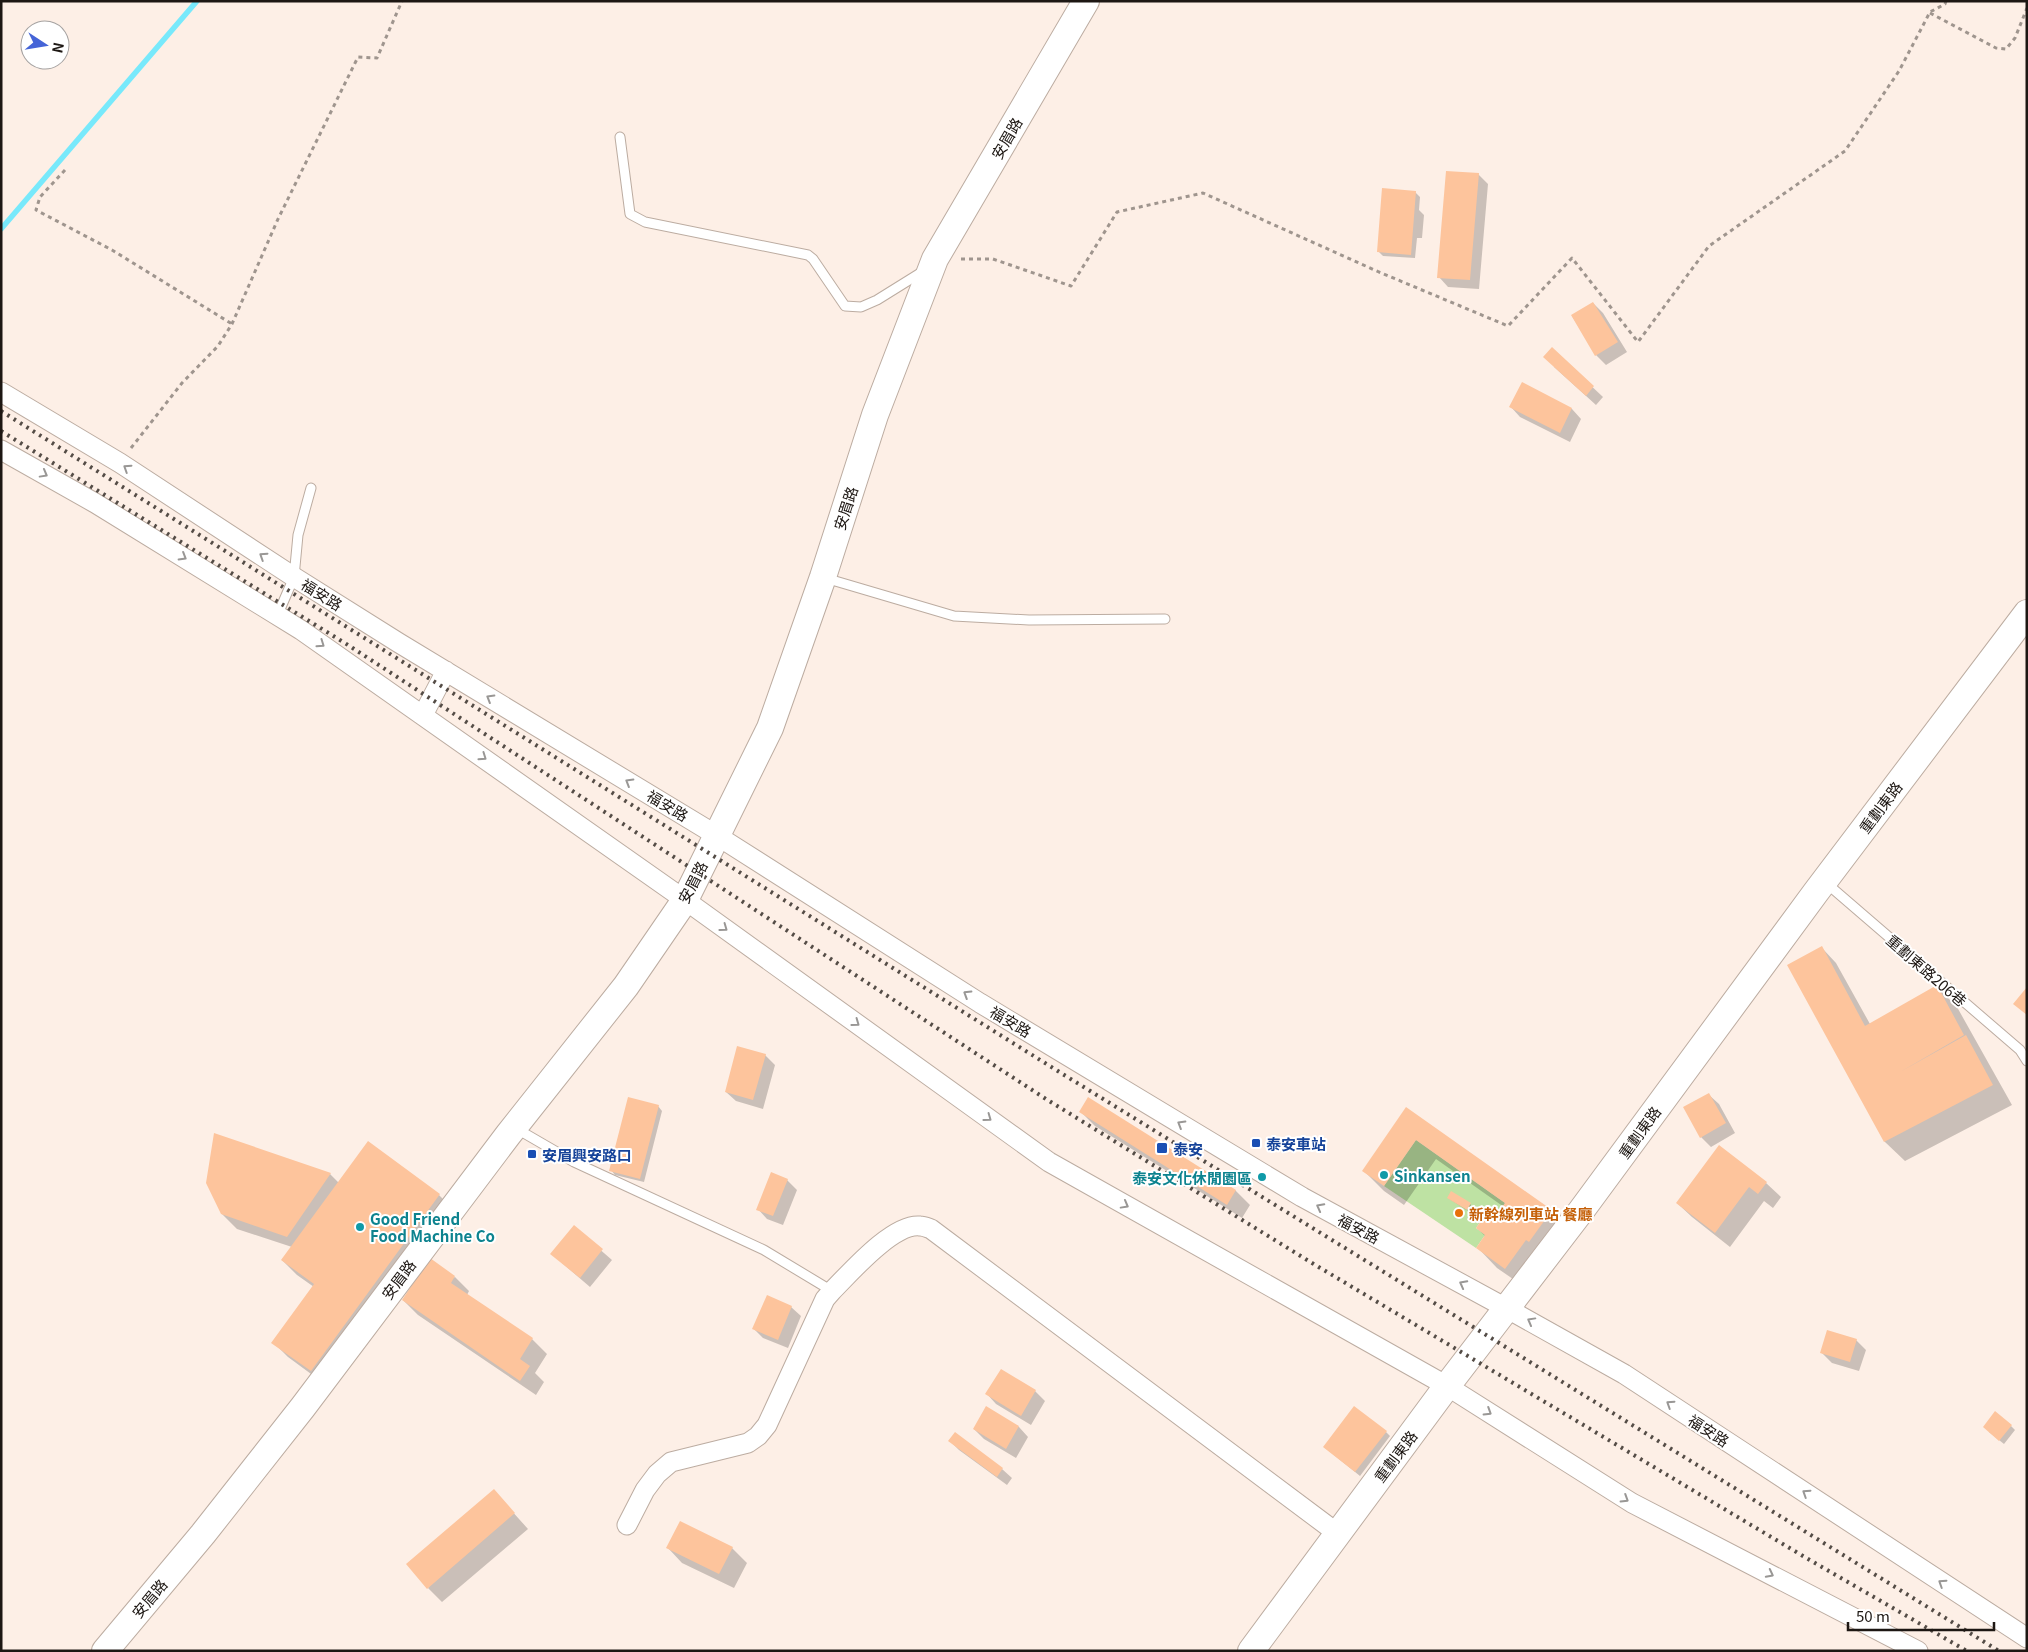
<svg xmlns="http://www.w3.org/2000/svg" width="2028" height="1652" font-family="Georgia,'Noto Sans TC',serif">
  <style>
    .green { fill: #bee2a3 }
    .shadow { fill: #0003 }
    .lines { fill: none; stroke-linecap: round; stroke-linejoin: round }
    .stream { stroke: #78e9fb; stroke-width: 5.5 }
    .building { fill: #fdc49c }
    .lane-casing { stroke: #bcaca1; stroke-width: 11 }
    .street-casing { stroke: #bcaca1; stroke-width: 21 }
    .secondary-casing { stroke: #bcaca1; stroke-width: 28 }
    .path { stroke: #9f958e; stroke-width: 3; stroke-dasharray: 4 4; stroke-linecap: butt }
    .lane { stroke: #fff; stroke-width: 9 }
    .street { stroke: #fff; stroke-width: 19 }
    .secondary { stroke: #fff; stroke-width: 26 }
    .rail { stroke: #544c46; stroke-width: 4; stroke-dasharray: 2.5 5; stroke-linecap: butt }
    .oneway { stroke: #999795 }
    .transit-dot { fill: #1a4fb4; stroke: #fff; stroke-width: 2 }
    .culture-dot { fill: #0f9aa8; stroke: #fff; stroke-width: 2 }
    .food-dot { fill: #e8710a; stroke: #fff; stroke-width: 2 }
    .labels { text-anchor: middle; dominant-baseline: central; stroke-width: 4; stroke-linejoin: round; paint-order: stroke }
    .street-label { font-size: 15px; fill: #1d1713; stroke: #fff }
    .transit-label { font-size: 15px; font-weight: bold; fill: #164399; stroke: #fff; text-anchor: start }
    .culture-label { font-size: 15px; font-weight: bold; fill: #0d838f; stroke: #fff; text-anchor: start }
    .food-label { font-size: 15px; font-weight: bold; fill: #c56008; stroke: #fff; text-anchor: start }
  </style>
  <rect width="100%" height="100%" fill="#fdefe6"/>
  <path class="green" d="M1416 1140 1505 1203 1495 1218 1487 1212 1476 1228 1485 1235 1476 1248 1384 1186Z"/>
  <path class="shadow" d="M1478 174 1488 184 1479 289 1448 287 1439 277Z
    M1415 192 1420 197 1419 210 1424 215 1422 238H1417L1415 258 1383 256 1378 251Z
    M1593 303 1603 313 1627 352 1606 365 1596 355 1572 316Z
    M1552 349 1603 397 1596 405 1554 367Z
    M1522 384 1572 409 1581 419 1570 442 1520 417 1511 407Z
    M1822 948 1836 963 1870 1024 1937 987 1957 1007 2012 1105 1905 1161 1885 1142 1789 966Z
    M765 1055 775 1065 763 1109 736 1101 726 1092Z
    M1709 1095 1719 1104 1735 1133 1711 1147 1701 1137Z
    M658 1106 662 1111 644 1182 615 1175 611 1170Z
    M1407 1109 1551 1211 1571 1231 1526 1288 1497 1268 1478 1248 1486 1237 1477 1228 1495 1219 1504 1207 1436 1159 1404 1205 1384 1191 1364 1171Z
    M1080 1111 1235 1190 1250 1205 1242 1218 1095 1126Z
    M215 1135 330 1174 339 1183 439 1195 454 1210 326 1385 288 1357 273 1342 314 1287 297 1275 282 1260 292 1247 237 1229 222 1214Z
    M787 1180 797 1190 783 1225 767 1219 758 1209Z
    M1766 1183 1781 1197 1773 1208 1764 1201 1730 1247 1692 1217 1677 1203Z
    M1448 1198 1470 1204 1474 1208 1471 1213Z
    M574 1227 612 1260 590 1287 562 1263Z
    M455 1277 469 1291 467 1295 532 1339 547 1354 535 1373 544 1382 536 1395 418 1315 403 1300Z
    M791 1307 801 1316 788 1348 763 1338 754 1329Z
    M1856 1340 1866 1350 1859 1371 1832 1363 1822 1353Z
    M1001 1371 1035 1391 1045 1401 1031 1425 996 1404 987 1394Z
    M987 1408 1019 1427 1028 1437 1016 1458 984 1439 974 1429Z
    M2011 1426 2015 1430 2004 1444 1989 1432Z
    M1386 1432 1390 1436 1360 1476 1324 1447Z
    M950 1441 1002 1469 1012 1478 1007 1485 959 1450Z
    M494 1491 528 1529 442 1602 428 1588Z
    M668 1548H732L747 1563 734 1588 682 1563Z"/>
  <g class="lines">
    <path class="stream" d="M1 229 197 1"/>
  </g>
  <path class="building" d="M1446 171 1479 173 1470 280 1437 278Z
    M1382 188 1416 191 1411 255 1377 252Z
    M1593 302 1618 342 1595 356 1571 315Z
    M1552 347 1594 386 1586 396 1543 357Z
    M1522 382 1572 408 1560 433 1509 407Z
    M1822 946 1865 1026 1937 985 1964 1035 1900 1072 1966 1035 1993 1085 1884 1142 1787 965Z
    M2027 987V1015L2013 1004Z
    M737 1046 766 1054 753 1100 725 1092Z
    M1709 1093 1726 1123 1700 1138 1683 1107Z
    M628 1097 659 1105 640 1179 609 1171Z
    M1088 1097 1236 1190 1227 1205 1079 1112Z
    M1406 1107 1552 1210 1529 1242 1526 1240 1505 1269 1476 1248 1485 1235 1476 1228 1487 1212 1495 1218 1505 1203 1416 1140 1384 1186 1362 1171Z
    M214 1133 331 1173 287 1237 221 1214 206 1183Z
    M368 1141 440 1194 311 1371 271 1343 314 1284 281 1260Z
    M1719 1145 1767 1182 1758 1194 1749 1187 1715 1233 1676 1203Z
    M771 1172 788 1179 773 1216 756 1210Z
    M1451 1191 1471 1203 1467 1210 1447 1198Z
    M574 1225 603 1249 580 1278 550 1254Z
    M430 1258 455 1276 451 1283 533 1338 520 1359 530 1366 520 1381 402 1300Z
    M767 1295 792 1306 778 1340 752 1329Z
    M1827 1330 1857 1339 1850 1362 1820 1353Z
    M1001 1369 1036 1390 1021 1416 985 1394Z
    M986 1406 1019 1426 1006 1449 973 1429Z
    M1354 1406 1387 1431 1355 1472 1323 1447Z
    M1995 1411 2012 1425 1999 1441 1983 1427Z
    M955 1432 1003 1468 997 1477 948 1441Z
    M494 1489 515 1513 427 1589 406 1564Z
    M680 1521 733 1547 719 1574 666 1548Z"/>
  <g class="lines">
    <defs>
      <path id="lane" d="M620 137 630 214 645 222 808 255 813 259 845 306 861 307 877 300 922 272
        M825 578 954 616 1029 620 1165 619
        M278 614 294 577 298 535 311 488
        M1825 882 2020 1050 2027 1061
        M517 1129 574 1162 764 1250 832 1291"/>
      <path id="street" d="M1 392 120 463 294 577 399 643 716 835 980 1003 1302 1197 1506 1308 1624 1374 2027 1638
        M1 450 95 503 301 630 685 900 1049 1162 1447 1386 1632 1503 1918 1651
        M423 715 446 671
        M627 1525 645 1490 657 1474 671 1462 748 1443 758 1436 767 1425 825 1299 832 1291C850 1273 893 1223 920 1226 924 1226 928 1228 931 1229L1337 1533"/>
      <path id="secondary" d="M105 1651 203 1534 303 1407 508 1135 626 986 685 900 770 728 823 577 875 415 935 259 1086 1
        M1251 1651 1447 1386 1581 1211 1816 892 2027 613"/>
    </defs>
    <use href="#lane" class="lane-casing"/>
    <use href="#street" class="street-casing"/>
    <use href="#secondary" class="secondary-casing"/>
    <path class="path" d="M1930 13 1996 48 2006 49 2015 38 2027 8
      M65 170 40 197 36 210 112 250 232 324
      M961 259H993L1071 286 1117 212 1203 193 1379 272 1508 326 1572 258 1638 342 1709 246 1845 151 1899 71 1930 12 1945 4 1946 1
      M131 448 182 383 218 346 232 324 278 219 358 57 377 58 402 1"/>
    <use href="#lane" class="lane"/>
    <use href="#street" class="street"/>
    <use href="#secondary" class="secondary"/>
    <path class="rail" d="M1 411 1061 1073 1999 1651
      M1 431 348 645 1046 1099 1312 1263 1803 1556 1967 1651"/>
  </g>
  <defs><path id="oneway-chevron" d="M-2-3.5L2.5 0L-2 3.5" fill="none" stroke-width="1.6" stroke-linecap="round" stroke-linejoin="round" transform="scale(1.25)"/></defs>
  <g class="oneway">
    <use href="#oneway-chevron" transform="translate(127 468) rotate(-147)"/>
    <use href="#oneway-chevron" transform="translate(44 474) rotate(29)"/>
    <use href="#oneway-chevron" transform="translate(263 556) rotate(-147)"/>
    <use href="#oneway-chevron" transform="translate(183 557) rotate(31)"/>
    <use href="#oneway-chevron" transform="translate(321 644) rotate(35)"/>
    <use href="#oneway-chevron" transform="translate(490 698) rotate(-149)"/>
    <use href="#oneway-chevron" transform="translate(483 757) rotate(35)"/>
    <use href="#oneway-chevron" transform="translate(629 782) rotate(-149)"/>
    <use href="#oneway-chevron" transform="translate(724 928) rotate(36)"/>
    <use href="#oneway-chevron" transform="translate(967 994) rotate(-148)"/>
    <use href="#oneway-chevron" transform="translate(856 1023) rotate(36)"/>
    <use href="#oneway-chevron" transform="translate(988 1118) rotate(36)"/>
    <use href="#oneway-chevron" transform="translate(1181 1124) rotate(-149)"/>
    <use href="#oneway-chevron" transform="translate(1125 1205) rotate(29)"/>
    <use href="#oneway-chevron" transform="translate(1320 1207) rotate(-152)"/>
    <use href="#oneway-chevron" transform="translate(1463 1284) rotate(-152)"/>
    <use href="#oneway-chevron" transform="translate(1531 1321) rotate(-151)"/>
    <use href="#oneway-chevron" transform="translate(1670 1404) rotate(-147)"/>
    <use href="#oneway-chevron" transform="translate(1488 1412) rotate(32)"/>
    <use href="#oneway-chevron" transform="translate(1806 1493) rotate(-147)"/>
    <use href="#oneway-chevron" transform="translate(1625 1499) rotate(32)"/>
    <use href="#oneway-chevron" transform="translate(1770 1574) rotate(27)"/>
    <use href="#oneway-chevron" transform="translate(1942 1583) rotate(-147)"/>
  </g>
  <g class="transit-dot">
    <rect x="1251" y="1138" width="10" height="10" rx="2.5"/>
    <rect x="1156" y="1142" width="12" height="12" rx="2.5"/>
    <rect x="527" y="1149" width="10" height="10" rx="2.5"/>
  </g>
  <g class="culture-dot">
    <circle cx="1384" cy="1175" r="5"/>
    <circle cx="1262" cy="1177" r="5"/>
    <circle cx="360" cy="1227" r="5"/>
  </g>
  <circle class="food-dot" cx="1459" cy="1213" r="5"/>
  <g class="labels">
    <g class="street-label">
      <text transform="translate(1006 138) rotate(-60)">安眉路</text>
      <text transform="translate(845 508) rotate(-72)">安眉路</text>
      <text transform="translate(322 594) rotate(32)">福安路</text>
      <text transform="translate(668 805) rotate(31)">福安路</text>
      <text transform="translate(1880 807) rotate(-53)">重劃東路</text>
      <text transform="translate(692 882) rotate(-63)">安眉路</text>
      <text transform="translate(1927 970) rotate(41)">重劃東路206巷</text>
      <text transform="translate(1011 1021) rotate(31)">福安路</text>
      <text transform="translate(1639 1132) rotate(-54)">重劃東路</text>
      <text transform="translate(1359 1228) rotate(28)">福安路</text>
      <text transform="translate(398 1279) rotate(-53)">安眉路</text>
      <text transform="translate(1709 1430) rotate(33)">福安路</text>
      <text transform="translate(1395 1456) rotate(-53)">重劃東路</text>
      <text transform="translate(149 1598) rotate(-50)">安眉路</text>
    </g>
    <g class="transit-label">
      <text x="1266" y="1143">泰安車站</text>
      <text x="1173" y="1148">泰安</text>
      <text x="542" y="1154">安眉興安路口</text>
    </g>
    <g class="culture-label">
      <text x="1394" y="1175">Sinkansen</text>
      <text x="1252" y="1177" text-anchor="end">泰安文化休閒園區</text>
      <text x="370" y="1218">Good Friend<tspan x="370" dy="17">Food Machine Co</tspan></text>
    </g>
    <g class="food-label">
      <text x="1469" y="1213">新幹線列車站 餐廳</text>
    </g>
  </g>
  <rect width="2028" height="1652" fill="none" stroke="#1d1713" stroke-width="5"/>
  <g transform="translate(45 45) rotate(102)"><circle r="24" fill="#ffffff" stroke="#a5a2a1"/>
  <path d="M0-4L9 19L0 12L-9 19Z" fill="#4564d7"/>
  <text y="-8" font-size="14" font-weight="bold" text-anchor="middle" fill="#1d1713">N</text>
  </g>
  <path d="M1848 1622v8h146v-8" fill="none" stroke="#1d1713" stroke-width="2.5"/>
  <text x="1856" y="1622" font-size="15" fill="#1d1713" stroke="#ffffff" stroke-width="4" paint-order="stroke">50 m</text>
</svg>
